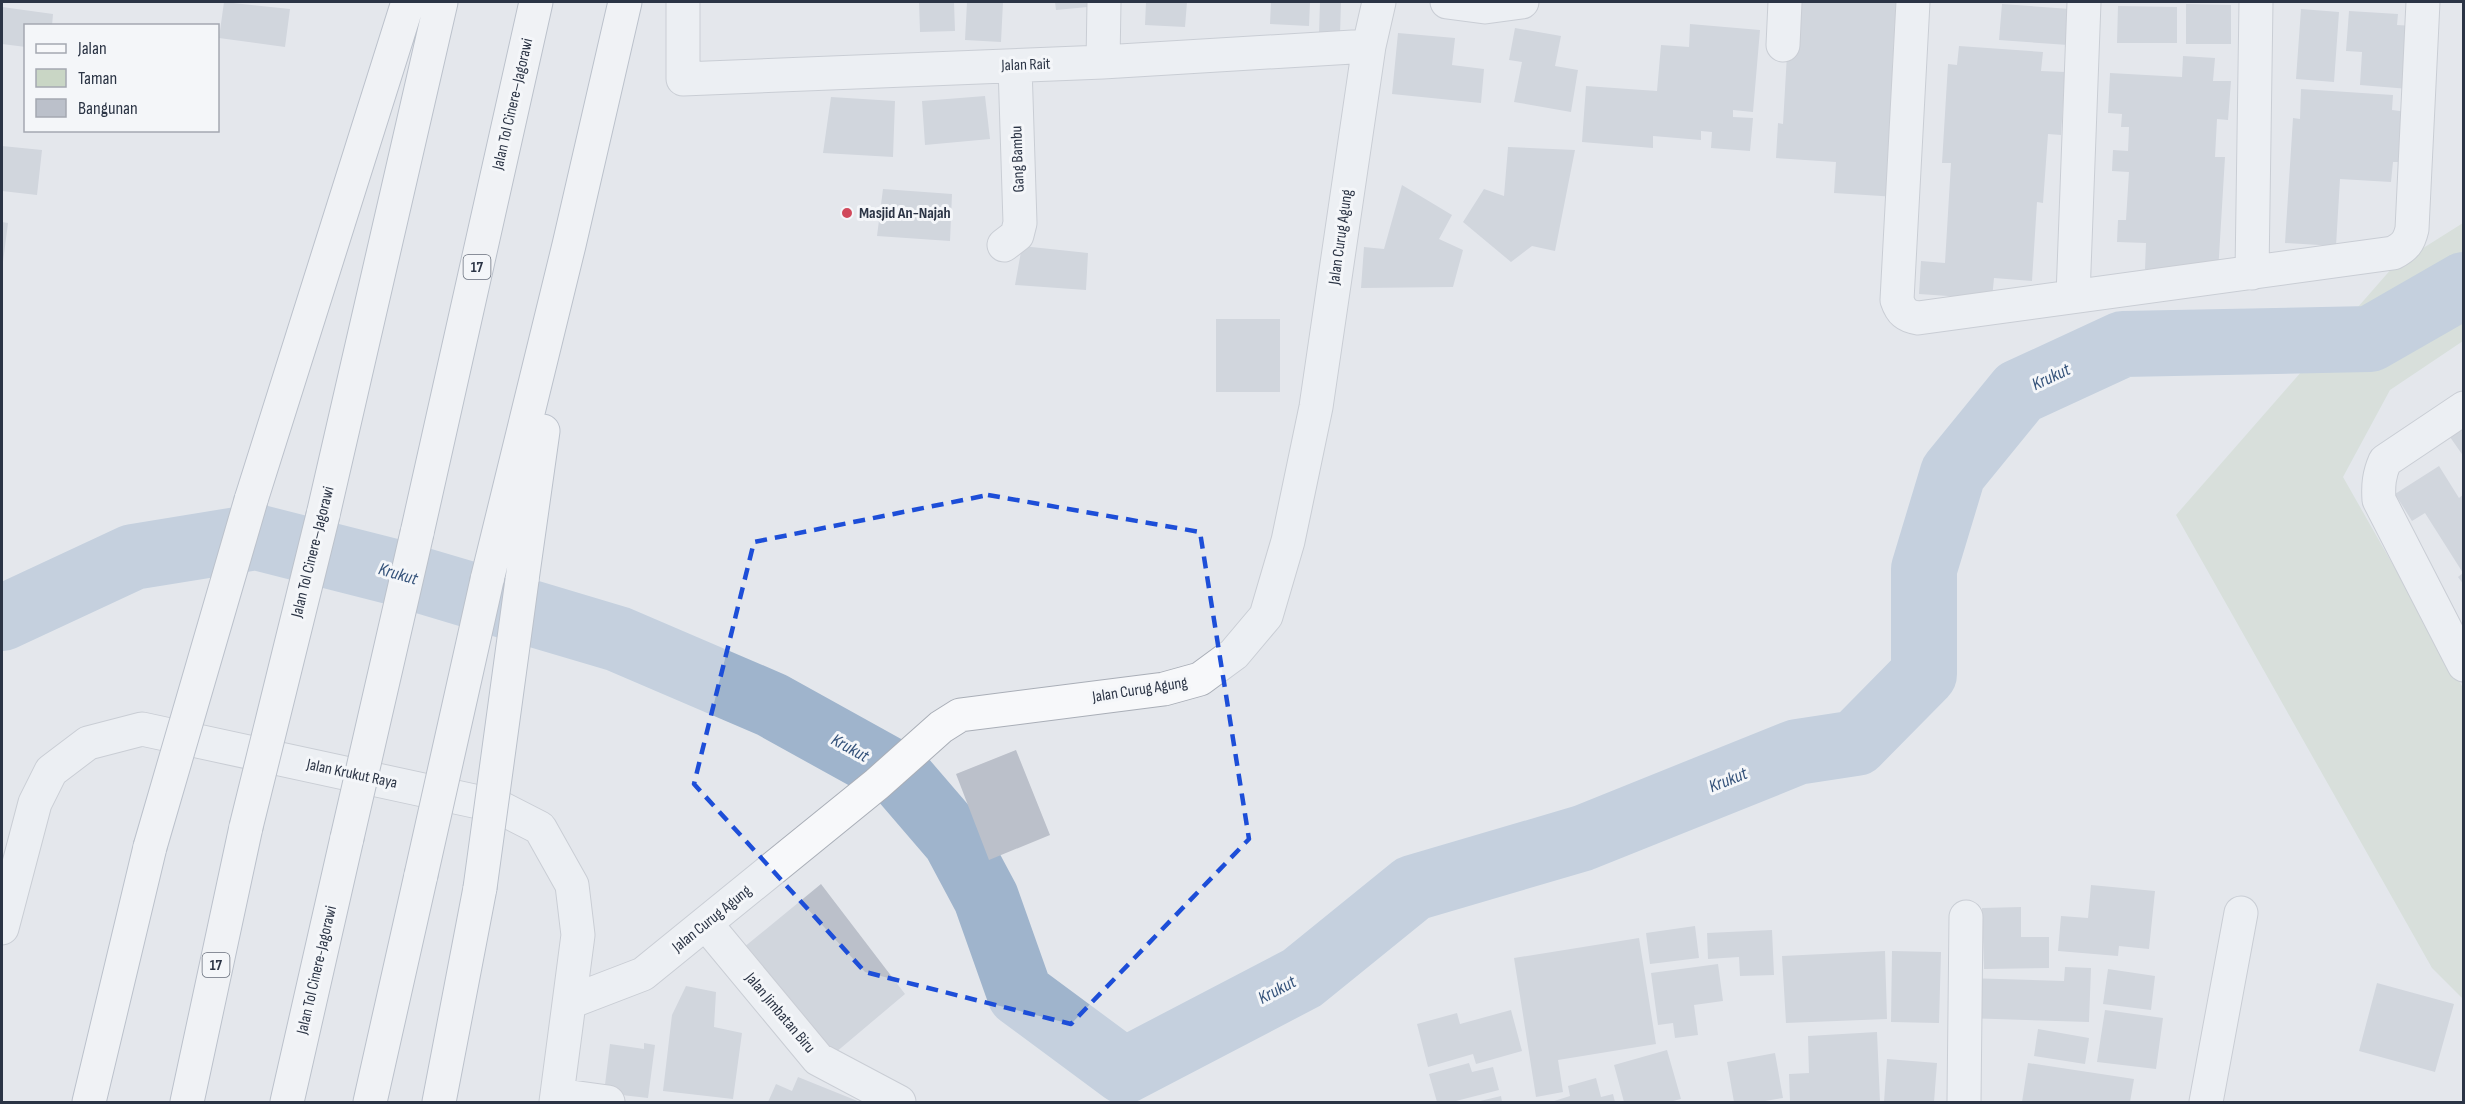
<svg xmlns="http://www.w3.org/2000/svg" width="2465" height="1104" font-family="'Sofia Sans Condensed',sans-serif">
  <style>
    .green { fill: #c9d6c5 }
    .lines { fill: none; stroke-linecap: round; stroke-linejoin: round }
    .river { stroke: #9fb4cc; stroke-width: 66 }
    .building { fill: #bbc0ca }
    .minor-casing { stroke: #a9aeb7; stroke-width: 35 }
    .highway-casing { stroke: #8b94a3; stroke-width: 35 }
    .minor { stroke: #f7f8fa; stroke-width: 33 }
    .highway { stroke: #fff; stroke-width: 33 }
    .highway-bridge-casing { stroke: #8b94a3; stroke-width: 35; stroke-linecap: butt }
    .highway-bridge { stroke: #fff; stroke-width: 33 }
    .marked { fill: none; stroke: #1d4ed8; stroke-width: 4.5; stroke-dasharray: 12 8; stroke-linejoin: round }
    .poi-dot { fill: #d1495b; stroke: #f4f6f9; stroke-width: 2 }
    .labels { text-anchor: middle; dominant-baseline: central; stroke-width: 6; stroke-linejoin: round; paint-order: stroke }
    .shield { fill: #f4f6f9; stroke: #676e7b; stroke-width: 1.5 }
    .shield-label { font-size: 15px; font-weight: bold; fill: #2b3445 }
    .street-label { font-size: 16px; fill: #2b3445; stroke: #f4f6f9 }
    .poi-label { font-size: 16px; font-weight: bold; fill: #2b3445; stroke: #f4f6f9; text-anchor: start }
    .water-label { font-size: 18px; font-style: italic; fill: #34527a; stroke: #f4f6f9 }
  </style>
  <rect width="100%" height="100%" fill="#e4e7ec"/>
  <path class="green" d="M2463 223V341L2390 390 2343 477 2463 688V999L2432 968 2176 515 2393 267Z"/>
  <g class="lines">
    <path class="river" d="M2 618 133 557 256 537 390 571 618 639 772 705 900 776 955 840 986 898 1020 994 1124 1071 1302 978 1413 888 1583 838 1797 752 1856 743 1924 674V569L1953 473 2019 392 2123 344 2370 339 2464 285"/>
  </g>
  <path class="building" d="M224 2 290 9 285 47 219 38Z
    M919 2H954L955 31 920 32Z
    M967 2H1003L1001 42 965 40Z
    M1055 2H1098V6L1056 10Z
    M1146 2H1187L1185 27 1145 25Z
    M1271 2H1310L1309 26 1270 24Z
    M1320 2H1341L1340 35 1319 34Z
    M1790 2 1896 3 1892 72 1905 73 1897 197 1834 193 1836 162 1776 158 1778 123 1783 124Z
    M2002 4 2070 9 2068 45 1999 40Z
    M2186 4 2231 5V44H2186Z
    M2118 6 2177 7V43H2117Z
    M2 7 53 14 52 26H26V47L2 44Z
    M2301 9 2339 12 2334 82 2296 79Z
    M2349 11 2398 14 2397 25 2414 26 2409 89 2360 85 2362 52 2346 51Z
    M1690 24 1760 30 1753 112 1733 110V117L1753 118 1750 151 1711 148 1712 132 1701 131V140L1653 136V148L1582 142 1586 86 1657 91 1661 45 1689 47Z
    M1515 28 1561 36 1555 66 1578 70 1571 112 1514 102 1522 62 1509 60Z
    M1398 33 1455 38 1452 65 1484 69 1481 103 1392 94Z
    M1959 46 2043 52 2041 71 2065 72 2061 135 2048 134 2043 203 2037 202 2032 281 1994 278 1992 299 1919 294 1921 261 1945 263 1951 163H1942L1948 64 1957 65Z
    M2183 56 2215 58 2213 81H2231L2228 120 2217 119 2215 157H2225L2218 273 2145 269 2146 243 2117 242 2118 220H2126L2129 172 2112 171 2113 150 2128 151 2129 127H2121L2122 114 2108 113 2110 73 2182 77Z
    M2301 89 2393 95 2392 110 2408 112 2405 162H2393L2391 182 2340 179 2336 246 2285 243 2293 118 2300 119Z
    M985 96 990 139 925 145 922 101Z
    M831 97 895 101 893 157 823 153Z
    M2 146 42 150 37 195 2 191Z
    M1508 147 1575 150 1555 251 1532 246 1511 262 1463 222 1484 189 1504 196Z
    M1402 185 1452 215 1439 239 1463 250 1453 287 1361 288 1364 247 1384 249Z
    M883 189 952 194 950 241 877 236Z
    M2 222 8 223 3 262H2Z
    M1022 246 1088 253 1086 290 1015 285Z
    M1216 319H1280V392H1216Z
    M2464 429V457L2450 437Z
    M2439 466 2459 498 2464 494V585L2458 577 2463 573 2425 513 2412 521 2395 494Z
    M1016 750 1050 835 989 860 956 774Z
    M821 884 905 994 835 1053 743 948Z
    M2091 885 2155 891 2149 949 2119 946 2118 956 2058 951 2061 916 2088 918Z
    M2021 907V937H2049V968L1984 969 1982 908Z
    M1695 926 1699 958 1650 964 1646 933Z
    M1772 930 1774 975 1740 976 1739 957 1708 959 1707 933Z
    M1639 938 1656 1044 1558 1060 1563 1092 1536 1097 1514 958Z
    M1885 951 1887 1019 1786 1023 1782 956Z
    M1892 951 1941 952 1939 1023 1891 1022Z
    M1718 964 1723 1001 1694 1005 1698 1035 1675 1038 1673 1023 1658 1025 1651 973Z
    M2065 967 2091 968 2089 1022 1965 1018 1966 978 2064 981Z
    M2108 969 2155 976 2151 1010 2103 1004Z
    M2377 983 2454 1004 2435 1072 2359 1051Z
    M686 986 716 992 714 1027 742 1033 733 1099 663 1091 672 1015Z
    M1511 1010 1522 1051 1476 1064 1473 1054 1428 1067 1417 1024 1457 1013 1460 1024Z
    M2105 1010 2163 1018 2156 1069 2097 1062Z
    M2038 1029 2089 1038 2085 1064 2034 1056Z
    M1877 1032 1880 1102H1790L1789 1074 1809 1073 1808 1036Z
    M644 1043 655 1045 648 1098 604 1093 610 1044 644 1049Z
    M1667 1050 1681 1099 1669 1102H1624L1614 1065Z
    M1775 1053 1783 1098 1759 1102H1734L1727 1062Z
    M1887 1059 1937 1063 1934 1102H1884Z
    M1469 1063 1472 1072 1493 1067 1499 1090 1452 1102H1437L1429 1074Z
    M2028 1063 2134 1079 2130 1102H2022Z
    M798 1077 860 1102H768L776 1084 792 1091Z
    M1596 1078 1601 1097 1613 1094 1615 1102H1551L1570 1096 1568 1086Z
    M1501 1096 1502 1102H1476Z"/>
  <g class="lines">
    <defs>
      <path id="minor" d="M683 2V79L1103 62 1369 46
        M1447 2 1485 7 1522 2
        M1913 2 1897 300C1901 312 1906 316 1918 318L2393 253C2405 247 2409 242 2412 229L2423 2
        M1783 45 1785 2
        M1103 62 1104 2
        M1004 245 1017 235 1020 223 1015 66
        M2252 273 2256 2
        M2073 296 2084 2
        M2464 408 2385 461C2379 475 2378 485 2379 500L2464 665
        M706 924 818 1059 899 1102
        M2 928 35 803 51 771 88 743 142 729 497 806 540 828 572 885 578 935 556 1102
        M570 1002 643 974 877 784 941 727 960 715 1164 689 1200 679 1234 654 1266 616 1288 541 1316 407 1369 46 1379 2
        M557 1095 608 1102
        M1964 1102 1966 917
        M2206 1102 2241 913"/>
      <path id="highway" d="M251 500 408 2
        M323 515 441 2
        M417 533 536 2
        M487 580 569 245 625 2
        M522 580 543 431
        M89 1102 150 847
        M187 1102 246 827
        M287 1102 347 838
        M370 1102 421 875
        M439 1102 480 888"/>
    </defs>
    <use href="#minor" class="minor-casing"/>
    <use href="#highway" class="highway-casing"/>
    <use href="#minor" class="minor"/>
    <use href="#highway" class="highway"/>
    <defs>
      <path id="highway-bridge" d="M246 827 323 515
        M347 838 417 533
        M150 847 251 500
        M421 875 487 580
        M480 888 522 580"/>
    </defs>
    <use href="#highway-bridge" class="highway-bridge-casing"/>
    <use href="#highway-bridge" class="highway-bridge"/>
  </g>
  <path d="M0 0H2465V1104H0ZM988 495 1200 532 1249 839 1071 1024 865 972 694 784 754 542Z" fill="#e4e7ec" fill-opacity=".55" fill-rule="evenodd"/>
  <path class="marked" d="M988 495 1200 532 1249 839 1071 1024 865 972 694 784 754 542Z"/>
  <circle class="poi-dot" cx="847" cy="213" r="6"/>
  <g class="labels">
    <g class="shield">
      <rect x="463.5" y="255" width="27" height="24" rx="4.5"/>
      <rect x="202.5" y="953" width="27" height="24" rx="4.5"/>
    </g>
    <g class="shield-label">
      <text x="477" y="267">17</text>
      <text x="216" y="965">17</text>
    </g>
    <g class="street-label">
      <text transform="translate(1026 65) rotate(-2)">Jalan Rait</text>
      <text transform="translate(513 104) rotate(-77)">Jalan Tol Cinere–Jagorawi</text>
      <text transform="translate(1018 159) rotate(-92)">Gang Bambu</text>
      <text transform="translate(1341 237) rotate(-82)">Jalan Curug Agung</text>
      <text transform="translate(313 552) rotate(-76)">Jalan Tol Cinere–Jagorawi</text>
      <text transform="translate(1140 690) rotate(-9)">Jalan Curug Agung</text>
      <text transform="translate(352 774) rotate(12)">Jalan Krukut Raya</text>
      <text transform="translate(712 919) rotate(-39)">Jalan Curug Agung</text>
      <text transform="translate(317 970) rotate(-77)">Jalan Tol Cinere-Jagorawi</text>
      <text transform="translate(780 1013) rotate(50)">Jalan Jimbatan Biru</text>
    </g>
    <g class="poi-label">
      <text x="859" y="213">Masjid An-Najah</text>
    </g>
    <g class="water-label">
      <text transform="translate(2051 377) rotate(-25)">Krukut</text>
      <text transform="translate(398 574) rotate(16)">Krukut</text>
      <text transform="translate(850 748) rotate(29)">Krukut</text>
      <text transform="translate(1728 780) rotate(-22)">Krukut</text>
      <text transform="translate(1277 990) rotate(-28)">Krukut</text>
    </g>
  </g>
  <rect width="2465" height="1104" fill="none" stroke="#2b3445" stroke-width="6"/>
  <rect x="24" y="24" width="195" height="108" fill="#f4f6f9" stroke="#a4a8b1" stroke-width="1.5"/>
  <rect x="36" y="44" width="30" height="9" fill="#f7f8fa" stroke="#a4a8b1" stroke-width="1.5"/>
  <text x="78" y="54" font-size="18" fill="#2b3445">Jalan</text>
  <rect x="36" y="69" width="30" height="18" fill="#c9d6c5" stroke="#a4a8b1" stroke-width="1.5"/>
  <text x="78" y="84" font-size="18" fill="#2b3445">Taman</text>
  <rect x="36" y="99" width="30" height="18" fill="#bbc0ca" stroke="#a4a8b1" stroke-width="1.5"/>
  <text x="78" y="114" font-size="18" fill="#2b3445">Bangunan</text>
</svg>
